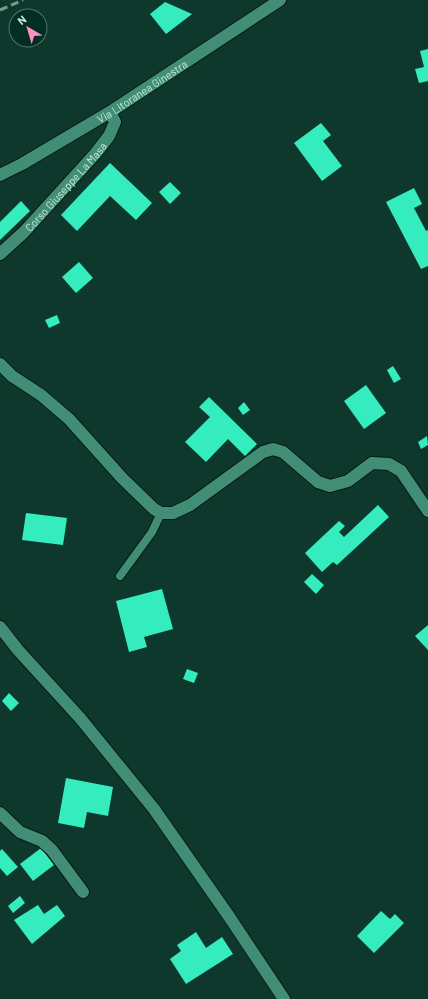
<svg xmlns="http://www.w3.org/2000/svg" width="428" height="999" font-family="Barlow,sans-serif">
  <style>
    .building { fill: #35ecbe }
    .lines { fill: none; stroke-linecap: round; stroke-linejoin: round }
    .lane-casing { stroke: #051d16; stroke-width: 10 }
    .street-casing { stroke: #051d16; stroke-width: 14 }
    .secondary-casing { stroke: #051d16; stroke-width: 14 }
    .lane { stroke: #418d76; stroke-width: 8 }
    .street { stroke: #418d76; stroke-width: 12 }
    .secondary { stroke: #418d76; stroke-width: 12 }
    .rail { stroke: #769c90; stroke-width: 3; stroke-dasharray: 8 4; stroke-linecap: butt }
    .labels { text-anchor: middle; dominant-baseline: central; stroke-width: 4; stroke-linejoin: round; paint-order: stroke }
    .street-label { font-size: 11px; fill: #c6eadd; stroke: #022e23 }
  </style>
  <rect width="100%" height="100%" fill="#0f382c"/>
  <path class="building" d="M165 2 192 14 166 34 150 14Z
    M428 49V81L419 83 415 69 424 67 420 51Z
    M321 123 331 135 323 141 342 166 322 181 294 143Z
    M110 163 152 203 136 220 110 196 77 231 61 215Z
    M170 182 181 193 170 204 159 192Z
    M414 188 422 204 414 208 426 231 428 230V266L421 269 386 202Z
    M21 201 30 211 0 240V222Z
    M79 262 93 278 76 293 62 277Z
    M57 315 60 323 49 328 45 320Z
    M393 366 401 379 394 383 387 370Z
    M366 385 386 413 364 429 344 401Z
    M209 397 257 444 245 456 228 439 206 462 185 442 210 417 199 407Z
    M244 402 250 410 243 415 238 408Z
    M427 436 428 445 421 449 418 442Z
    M378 505 389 517 337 565 333 562 322 572 305 553 339 521 345 526 339 532 344 537Z
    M26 513 67 518 63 545 22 540Z
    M312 574 324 585 316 594 304 582Z
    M162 589 173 629 144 637 147 647 129 652 116 601Z
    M428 625V650L415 636Z
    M187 669 198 673 194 683 183 679Z
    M9 693 19 703 11 711 2 701Z
    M66 778 113 787 108 816 87 812 84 828 58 823Z
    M41 848 54 865 33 881 20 864Z
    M2 849 18 867 7 876 0 868V851Z
    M20 896 25 903 13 913 8 906Z
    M38 905 44 914 57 905 65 916 32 944 14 920Z
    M381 911 390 919 395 914 404 923 374 953 357 936Z
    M196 932 206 948 222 937 233 954 186 984 170 959 181 951 177 945Z"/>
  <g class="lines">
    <defs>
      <path id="lane" d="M120 576 152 532 161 513"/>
      <path id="street" d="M0 364 12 376 41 395 69 419 122 478 154 509 161 513H173L190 505 263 452 273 449 283 452 318 482 330 486 348 481 372 463 389 464 401 471 428 511
        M0 627 18 650 80 718 154 809 228 915 284 999
        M0 813 20 832 42 841 52 850 83 892"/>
      <g id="secondary">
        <path id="s1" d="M0 175 22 164 110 112 280 0"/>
        <path id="s2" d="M0 254 24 232 95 154 109 136 115 122 110 112"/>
      </g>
    </defs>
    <use href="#lane" class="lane-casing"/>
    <use href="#street" class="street-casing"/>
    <use href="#secondary" class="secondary-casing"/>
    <use href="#lane" class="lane"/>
    <use href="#street" class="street"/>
    <use href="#secondary" class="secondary"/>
    <path class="rail" d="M0 10 23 0"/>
  </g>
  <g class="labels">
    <g class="street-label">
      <text stroke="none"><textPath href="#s1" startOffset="165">Via Litoranea Ginestra</textPath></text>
      <text stroke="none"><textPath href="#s2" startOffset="94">Corso Giuseppe La Masa</textPath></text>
    </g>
  </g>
  <g transform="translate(28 28) rotate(322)"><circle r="19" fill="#022e23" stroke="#50796d"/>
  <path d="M0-3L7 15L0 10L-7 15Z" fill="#fc8fc3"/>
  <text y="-6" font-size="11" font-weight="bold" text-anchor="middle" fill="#c6eadd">N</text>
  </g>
</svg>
